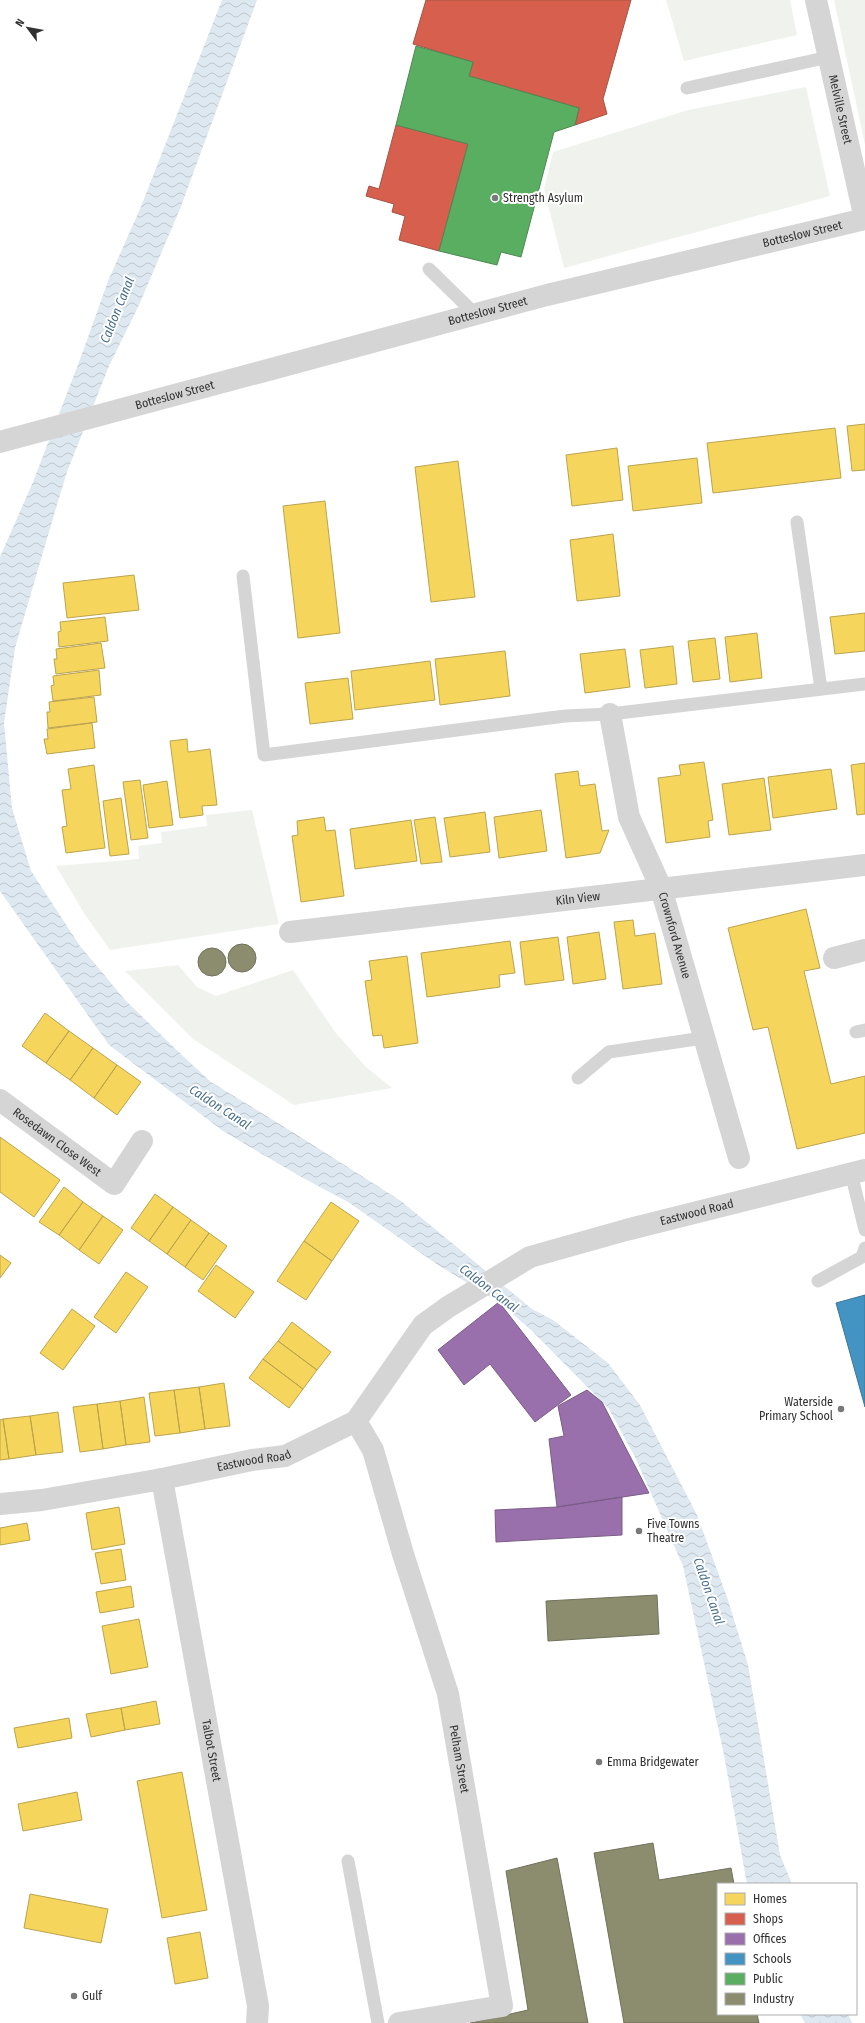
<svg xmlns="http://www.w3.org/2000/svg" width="865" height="2023" font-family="'Fira Sans Condensed',sans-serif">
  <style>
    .green { fill: #f0f3ed }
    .water { fill: url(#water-waves) }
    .homes { fill: #f6d55c; stroke: #bba44f }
    .shops { fill: #d6604d; stroke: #a45245 }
    .offices { fill: #9970ab; stroke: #7a5d86 }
    .schools { fill: #4393c3; stroke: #3e7697 }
    .public { fill: #5aae61; stroke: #4e8853 }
    .industry { fill: #8c8c6e; stroke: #71715c }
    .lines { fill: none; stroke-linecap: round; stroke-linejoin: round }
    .service { stroke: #d5d5d5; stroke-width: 13 }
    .minor { stroke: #d5d5d5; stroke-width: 22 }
    .tertiary { stroke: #d5d5d5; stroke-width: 22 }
    .poi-dot { fill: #797979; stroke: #fff; stroke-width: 1.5 }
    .labels { text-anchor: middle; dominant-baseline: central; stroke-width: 4; stroke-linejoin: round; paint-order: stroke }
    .street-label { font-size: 12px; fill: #313131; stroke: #fff }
    .poi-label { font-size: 12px; fill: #313131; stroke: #fff; text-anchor: start }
    .water-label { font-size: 13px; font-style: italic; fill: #486e89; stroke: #fff }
  </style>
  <defs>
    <pattern id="water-waves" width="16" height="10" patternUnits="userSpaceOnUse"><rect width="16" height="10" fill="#dee8f0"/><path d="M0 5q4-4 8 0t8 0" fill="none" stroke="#bfc7ce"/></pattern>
  </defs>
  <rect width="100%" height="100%" fill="#fff"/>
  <path class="green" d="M666 0H790L797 35 684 61Z
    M834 0H865V145Z
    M806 87 830 196 564 268 544 189 553 152 688 110Z
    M252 810 279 924 110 950 84 913 56 866 139 859 138 846 162 843 161 832 207 826 206 815Z
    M178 965 197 987 216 996 293 970 335 1032 366 1067 392 1088 294 1105 193 1039 125 971Z"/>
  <path class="water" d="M222 0H257L180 209 139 305 109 366 67 472 56 508 15 648 4 723 12 808 31 871 80 946 126 1001 184 1057 211 1082 291 1131 401 1201 532 1309 553 1320 608 1363 640 1405 697 1515 728 1600 748 1665 780 1855 792 1884H747L724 1755 683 1566 636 1459 609 1409 531 1330 499 1302 438 1265 348 1202 303 1178 223 1131 109 1045 0 891V557L33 482 82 354 108 281 140 209Z
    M800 2014H848L852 2023H805Z"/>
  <path class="homes" d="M865 424V470L852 471 847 426Z
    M835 428 841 478 713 493 707 443Z
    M617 448 623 500 572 506 566 455Z
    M697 458 702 503 633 511 628 466Z
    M458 461 475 597 431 602 415 467Z
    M325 501 340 633 298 638 283 506Z
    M613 534 620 596 577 601 570 540Z
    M134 575 139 610 67 618 63 583Z
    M865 613V651L835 654 830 617Z
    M105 617 108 641 59 647 58 632 61 631 60 622Z
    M757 633 762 678 730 682 725 637Z
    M715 638 720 679 693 682 688 641Z
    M101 643 105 668 56 674 54 659H57L56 649Z
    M673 646 677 684 645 688 640 650Z
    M625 649 630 687 585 693 580 654Z
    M505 651 510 696 440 705 435 659Z
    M430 661 435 700 355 710 351 671Z
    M99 670 101 695 53 701 51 686 54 685 53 676Z
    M348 678 353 719 310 724 305 683Z
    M94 697 97 722 48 728 47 712H50L49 702Z
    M92 723 95 748 47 754 44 739H48L47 729Z
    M187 739 188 752 210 749 217 805 202 806 203 815 180 818 170 741Z
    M704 762 713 820 708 821 710 837 666 843 658 778 681 775 679 765Z
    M865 763V814L857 815 851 765Z
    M94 765 105 848 66 853 62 827 67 826 62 790 71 789 68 769Z
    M831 769 837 809 773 818 768 777Z
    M578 771 580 786 595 784 602 831 609 830 600 853 566 858 555 774Z
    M764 778 771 830 729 835 722 784Z
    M140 780 148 838 131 840 123 782Z
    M167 781 173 825 149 828 143 785Z
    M121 798 129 854 110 856 103 801Z
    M541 810 547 851 499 858 494 817Z
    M485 812 490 852 450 857 444 818Z
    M324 817 326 831 335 830 344 896 301 902 292 836 298 835 297 821Z
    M435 817 442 862 421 864 414 820Z
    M411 820 417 861 355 869 350 829Z
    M806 909 820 968 804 971 831 1084 865 1076V1133L797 1149 768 1027 753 1030 728 928Z
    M633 920 635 936 655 933 662 984 623 989 614 922Z
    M599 932 606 979 573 984 567 937Z
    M558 937 564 980 525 985 520 942Z
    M510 941 515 973 499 975 500 987 427 997 421 953Z
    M407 956 418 1043 384 1048 382 1035 373 1036 365 981 372 980 369 961Z
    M45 1013 69 1031 46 1063 22 1046Z
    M69 1031 93 1048 70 1080 46 1063Z
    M93 1048 117 1065 94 1098 70 1080Z
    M117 1065 141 1082 117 1115 94 1098Z
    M0 1137 60 1180 34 1217 0 1192Z
    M64 1187 83 1202 59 1235 39 1222Z
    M155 1194 173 1207 149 1241 131 1228Z
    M83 1202 103 1216 79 1250 59 1235Z
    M331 1202 359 1221 332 1261 304 1241Z
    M173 1207 191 1220 167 1254 149 1241Z
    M103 1216 123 1230 99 1264 79 1250Z
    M191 1220 209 1233 185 1267 167 1254Z
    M209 1233 227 1246 203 1280 185 1267Z
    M304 1241 332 1261 306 1300 277 1281Z
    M0 1255 11 1263 0 1278Z
    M216 1265 254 1292 235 1318 198 1291Z
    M126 1272 148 1287 116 1333 94 1317Z
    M72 1309 95 1326 63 1370 40 1353Z
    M292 1322 331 1352 317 1370 278 1341Z
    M278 1341 317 1370 303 1389 263 1359Z
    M263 1359 303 1389 289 1408 249 1378Z
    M224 1383 230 1426 205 1429 199 1387Z
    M199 1387 205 1429 180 1433 174 1390Z
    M174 1390 180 1433 155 1436 149 1393Z
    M144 1397 150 1442 126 1445 120 1401Z
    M120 1401 126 1445 103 1449 97 1404Z
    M97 1404 103 1449 80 1452 73 1407Z
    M58 1412 63 1452 36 1455 30 1416Z
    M30 1416 36 1455 9 1459 3 1419Z
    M3 1419 9 1459 0 1460V1420Z
    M119 1507 125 1544 92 1550 86 1513Z
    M27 1523 30 1540 0 1545V1528Z
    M121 1549 126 1580 101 1584 95 1553Z
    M131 1586 134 1607 100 1613 96 1592Z
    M139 1619 148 1667 111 1674 102 1626Z
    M156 1701 160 1724 125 1730 121 1708Z
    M121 1708 125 1730 91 1737 86 1714Z
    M69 1718 72 1738 18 1748 14 1728Z
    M182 1772 207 1910 162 1918 137 1781Z
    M77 1792 82 1820 23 1831 18 1804Z
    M30 1894 108 1909 101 1943 24 1928Z
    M200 1932 208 1978 175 1984 167 1938Z"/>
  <path class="shops" d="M426 0H631L603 99 607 114 575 125 579 108 469 76 473 62 413 44Z
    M396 125 468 144 439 251 399 240 405 216 392 212 394 204 366 196 369 186 379 189Z"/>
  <path class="offices" d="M499 1302 571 1395 535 1422 490 1364 464 1385 438 1350Z
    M587 1390 602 1402 649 1493 557 1507 549 1439 564 1436 558 1406Z
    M622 1497V1535L496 1542 495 1510 557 1507Z"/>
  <path class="schools" d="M865 1295V1407L836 1303Z"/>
  <path class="public" d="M416 46 473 62 469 76 579 108 575 125 554 132 521 257 501 252 497 265 439 251 468 144 396 125Z"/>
  <path class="industry" d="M228 958a14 14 0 1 1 28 0a14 14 0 1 1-28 0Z
    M198 962a14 14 0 1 1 28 0a14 14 0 1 1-28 0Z
    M657 1595 659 1634 548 1641 546 1601Z
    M653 1843 659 1880 731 1868 734 1884H718V2014H757L759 2023H624L594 1853Z
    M557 1858 588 2023H470L528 2010 506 1871Z"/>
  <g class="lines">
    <path class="service" d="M687 88 829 57
      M429 269 476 315
      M797 522 821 689
      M243 576 264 755 565 716 610 714 865 684
      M856 1032 865 1030
      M578 1078 609 1052 703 1038
      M851 1173 865 1230
      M818 1281 862 1257 865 1248
      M348 1861 378 2023"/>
    <g class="minor">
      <path id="s1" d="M816 0 865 219"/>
      <path id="s2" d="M610 714 629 817 661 888 739 1158"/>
      <path id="s3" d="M290 932 865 865"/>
      <path d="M834 958 865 950"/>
      <path id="s4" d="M0 1100 114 1184 142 1141"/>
      <path id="s5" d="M356 1421 373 1450 403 1554 448 1694 502 2006 399 2023"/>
      <path id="s6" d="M162 1479 258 2006 257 2023"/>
      <path id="s7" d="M0 1504 42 1500 162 1479 252 1460 285 1456 356 1421 423 1325 448 1307 530 1257 626 1230 865 1170"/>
    </g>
    <path class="tertiary" id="s8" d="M0 442 547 295 865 219"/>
  </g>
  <g class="poi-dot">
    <circle cx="495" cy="198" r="4"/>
    <circle cx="841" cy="1409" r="4"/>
    <circle cx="639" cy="1531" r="4"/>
    <circle cx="599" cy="1762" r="4"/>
    <circle cx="74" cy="1996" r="4"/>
  </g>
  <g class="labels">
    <g class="street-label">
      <text stroke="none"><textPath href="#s1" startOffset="112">Melville Street</textPath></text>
      <text stroke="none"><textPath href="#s8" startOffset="829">Botteslow Street</textPath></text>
      <text stroke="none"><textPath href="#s8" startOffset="505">Botteslow Street</textPath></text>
      <text stroke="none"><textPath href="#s8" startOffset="181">Botteslow Street</textPath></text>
      <text stroke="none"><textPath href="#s3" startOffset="290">Kiln View</textPath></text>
      <text stroke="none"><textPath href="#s2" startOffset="232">Crownford Avenue</textPath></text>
      <text stroke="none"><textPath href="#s4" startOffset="71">Rosedawn Close West</textPath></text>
      <text stroke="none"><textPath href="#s7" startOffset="785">Eastwood Road</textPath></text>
      <text stroke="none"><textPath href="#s7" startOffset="258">Eastwood Road</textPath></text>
      <text stroke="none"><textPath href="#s6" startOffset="276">Talbot Street</textPath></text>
      <text stroke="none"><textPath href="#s5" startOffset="355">Pelham Street</textPath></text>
    </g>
    <g class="poi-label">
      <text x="503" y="198">Strength Asylum</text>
      <text x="833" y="1402" text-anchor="end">Waterside<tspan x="833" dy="14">Primary School</tspan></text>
      <text x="647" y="1524">Five Towns<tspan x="647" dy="14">Theatre</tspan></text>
      <text x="607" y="1762">Emma Bridgewater</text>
      <text x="82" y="1996">Gulf</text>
    </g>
    <g class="water-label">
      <text transform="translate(117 310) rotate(-68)">Caldon Canal</text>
      <text transform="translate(220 1107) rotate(33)">Caldon Canal</text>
      <text transform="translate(489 1288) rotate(37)">Caldon Canal</text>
      <text transform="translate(709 1591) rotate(71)">Caldon Canal</text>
    </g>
  </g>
  <rect x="717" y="1883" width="140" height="132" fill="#ffffff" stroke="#adadad"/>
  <rect x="725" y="1893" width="20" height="12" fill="#f6d55c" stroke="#adadad"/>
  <text x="753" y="1903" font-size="12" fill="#313131">Homes</text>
  <rect x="725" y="1913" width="20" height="12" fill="#d6604d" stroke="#adadad"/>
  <text x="753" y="1923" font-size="12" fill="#313131">Shops</text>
  <rect x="725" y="1933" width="20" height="12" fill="#9970ab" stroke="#adadad"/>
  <text x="753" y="1943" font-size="12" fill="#313131">Offices</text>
  <rect x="725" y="1953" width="20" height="12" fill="#4393c3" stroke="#adadad"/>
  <text x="753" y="1963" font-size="12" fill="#313131">Schools</text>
  <rect x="725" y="1973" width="20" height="12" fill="#5aae61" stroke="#adadad"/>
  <text x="753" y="1983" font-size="12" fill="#313131">Public</text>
  <rect x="725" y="1993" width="20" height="12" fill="#8c8c6e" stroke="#adadad"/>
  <text x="753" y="2003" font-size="12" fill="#313131">Industry</text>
  <g transform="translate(28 28) rotate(302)" stroke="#ffffff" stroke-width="3" paint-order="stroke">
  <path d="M0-3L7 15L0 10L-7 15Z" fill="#313131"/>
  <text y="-6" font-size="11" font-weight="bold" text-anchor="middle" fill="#313131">N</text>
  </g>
</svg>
